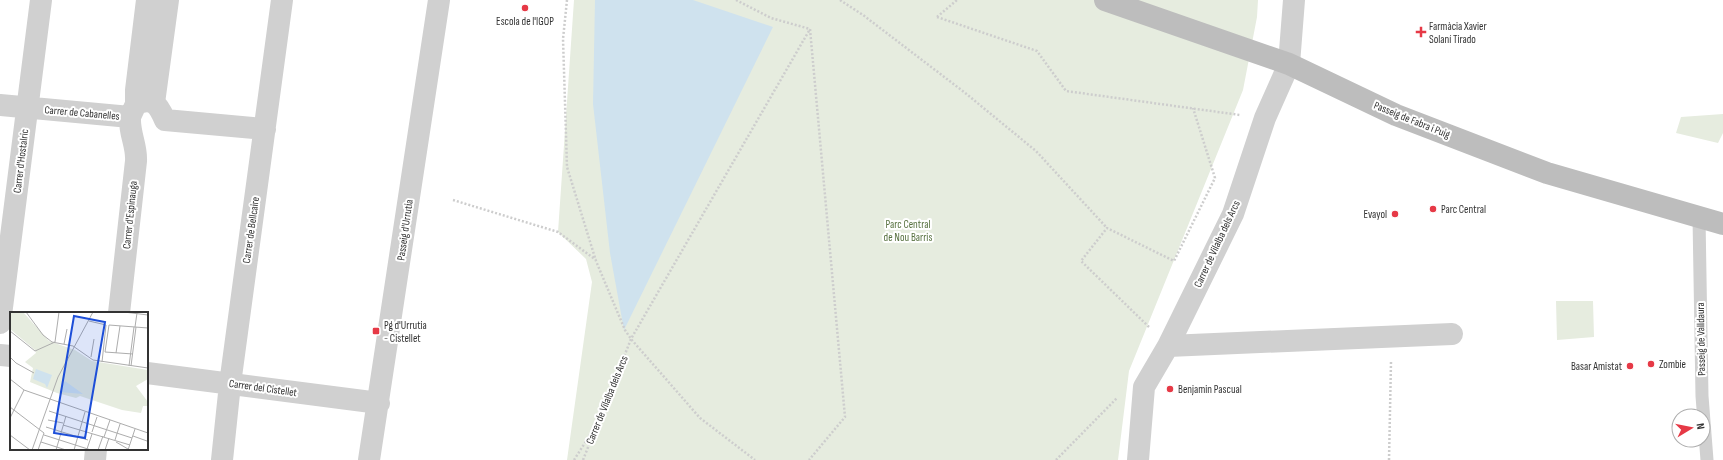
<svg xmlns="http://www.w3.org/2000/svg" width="1723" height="460" font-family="'Sofia Sans Condensed',sans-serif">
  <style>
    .green { fill: #e6ecdf }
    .water { fill: #cfe2ee }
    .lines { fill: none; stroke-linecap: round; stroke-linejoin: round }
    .path { stroke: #cdcdcd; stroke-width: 2.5; stroke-dasharray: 2 2; stroke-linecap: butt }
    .lane { stroke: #d0d0d0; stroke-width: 13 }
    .street { stroke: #d0d0d0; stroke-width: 22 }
    .secondary { stroke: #bdbdbd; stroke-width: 22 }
    .poi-dot { fill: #e63946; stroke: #fff; stroke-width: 1.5 }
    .labels { text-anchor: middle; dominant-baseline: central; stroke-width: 4; stroke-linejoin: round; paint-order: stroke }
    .poi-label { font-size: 11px; fill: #333; stroke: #fff; text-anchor: start }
    .street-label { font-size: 11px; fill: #333; stroke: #fff }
    .park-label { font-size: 11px; fill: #56703f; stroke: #fff }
    .inset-road { fill: none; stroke: #adadad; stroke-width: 1 }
    .view { fill: #1d4ed8; fill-opacity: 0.15; stroke: #1d4ed8; stroke-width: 2 }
    .inset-edge { fill: none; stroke: #333; stroke-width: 2 }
  </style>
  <rect width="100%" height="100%" fill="#fff"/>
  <path class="green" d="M574 0H1258L1257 17 1243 90 1129 371 1118 460H567L592 282 586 259 558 232Z
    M1723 114V133L1718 143 1676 133 1681 117Z
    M1556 301H1593L1594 337 1557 340Z"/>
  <path class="water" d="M595 0H693L773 27 624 330 610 253 593 104Z"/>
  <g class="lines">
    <path class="path" d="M567 0 563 39 567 167 596 261 625 330 631 339 700 418 755 460
      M736 0 771 18 810 29 845 417 809 460
      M840 0 863 15 964 92 1036 151 1107 228
      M937 17 1037 51 1066 91 1240 115
      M937 17 957 0
      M453 200 558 232 596 260
      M1149 327 1081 261 1107 228 1174 261 1215 178 1193 108
      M574 460 595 427
      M583 460 631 339 810 29
      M1056 460 1117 398
      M1389 460 1391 362"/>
    <path class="lane" d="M1699 217 1702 396 1707 460"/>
    <path class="street" d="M154 103 168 0
      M136 104V90L147 0
      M0 105 130 117 136 104C153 97 158 104 165 120L265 129
      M119 313 136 161C137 145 129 134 130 117
      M0 323 41 0
      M1168 346 1452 334
      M0 355 11 356
      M147 373 379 403
      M95 460 96 449
      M222 460 230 384 282 0
      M369 460 439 0
      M1138 460 1144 387 1168 346 1233 214 1265 118 1289 64 1294 0"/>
    <path class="secondary" d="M1105 0 1289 64 1396 115 1547 173 1723 224"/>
  </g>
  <g class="poi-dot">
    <circle cx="525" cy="8" r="4"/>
    <path d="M1419 26h4v4h4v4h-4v4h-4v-4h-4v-4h4z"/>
    <circle cx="1433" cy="209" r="4"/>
    <circle cx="1395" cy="214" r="4"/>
    <rect x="372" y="327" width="8" height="8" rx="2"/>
    <circle cx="1651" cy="364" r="4"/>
    <circle cx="1630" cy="366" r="4"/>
    <circle cx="1170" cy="389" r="4"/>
  </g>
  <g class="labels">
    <g class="poi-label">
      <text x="525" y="21" text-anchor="middle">Escola de l'IGOP</text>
      <text x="1429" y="26">Farmàcia Xavier<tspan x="1429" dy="13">Solaní Tirado</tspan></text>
      <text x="1441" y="209">Parc Central</text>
      <text x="1387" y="214" text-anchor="end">Evayol</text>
      <text x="384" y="325">Pg d'Urrutia<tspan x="384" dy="13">- Cistellet</tspan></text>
      <text x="1659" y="364">Zombie</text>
      <text x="1622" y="366" text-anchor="end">Basar Amistat</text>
      <text x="1178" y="389">Benjamin Pascual</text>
    </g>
    <g class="street-label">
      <text transform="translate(82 113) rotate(5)">Carrer de Cabanelles</text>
      <text transform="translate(1412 120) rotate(22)">Passeig de Fabra i Puig</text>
      <text transform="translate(21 161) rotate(-83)">Carrer d'Hostalric</text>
      <text transform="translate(130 215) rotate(-84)">Carrer d'Espinauga</text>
      <text transform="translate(251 230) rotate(-82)">Carrer de Bellcaire</text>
      <text transform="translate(405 230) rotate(-82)">Passeig d'Urrutia</text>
      <text transform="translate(1217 244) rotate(-65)">Carrer de Vilalba dels Arcs</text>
      <text transform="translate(1701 339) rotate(-91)">Passeig de Valldaura</text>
      <text transform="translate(263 388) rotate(8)">Carrer del Cistellet</text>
      <text transform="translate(607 400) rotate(-68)">Carrer de Vilalba dels Arcs</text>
    </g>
    <g class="park-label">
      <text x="908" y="224">Parc Central<tspan x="908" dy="13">de Nou Barris</tspan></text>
    </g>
  </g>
  <g transform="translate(10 312)">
    <rect width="138" height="138" fill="#fff"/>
    <path d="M0 0H13L39 29 65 38 82 49 138 58V67L126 74 138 90V94H133L131 101 112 98 70 84 66 86 47 81 20 70 23 56 15 50 26 41 25 38 0 17Z" fill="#e6ecdf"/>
    <path d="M26 57 42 63 37 76 35 72 23 67ZM55 69 73 82 49 80Z" fill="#cfe2ee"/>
    <path class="inset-road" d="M16 0 33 23 42 30 63 34 83 48 138 56M114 0 138 3M79 9 96 13 92 50M125 15 127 1M0 19 25 39 45 30M45 30 49 0M54 32 57 17M106 41 110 14M123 42 95 40 99 13 138 16M0 45 6 51 24 61M81 45 84 27M119 54 124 15M121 54 126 15M0 67 14 78 138 121M0 95 34 121 28 138M39 99 122 126M0 106 14 78M38 108 53 111M53 113 120 133M36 115 78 128M82 120 87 105M0 123 20 138M34 123 81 138M123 124 137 129M94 125 100 108M105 128 110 112M31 130 56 138M106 130 118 137M77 137 82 122M22 138 48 65 83 0M46 138 56 104M64 138 75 100M88 138 93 124M95 138 99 126M118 138 125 117"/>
    <path class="view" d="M64 4 95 10 75 126 44 121Z"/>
    <rect width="138" height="138" class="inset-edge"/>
  </g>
  <g transform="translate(1691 428) rotate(80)"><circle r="19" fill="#ffffff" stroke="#adadad"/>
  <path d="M0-3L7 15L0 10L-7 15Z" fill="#e63946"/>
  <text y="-6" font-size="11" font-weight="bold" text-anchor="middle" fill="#333333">N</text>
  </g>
</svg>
